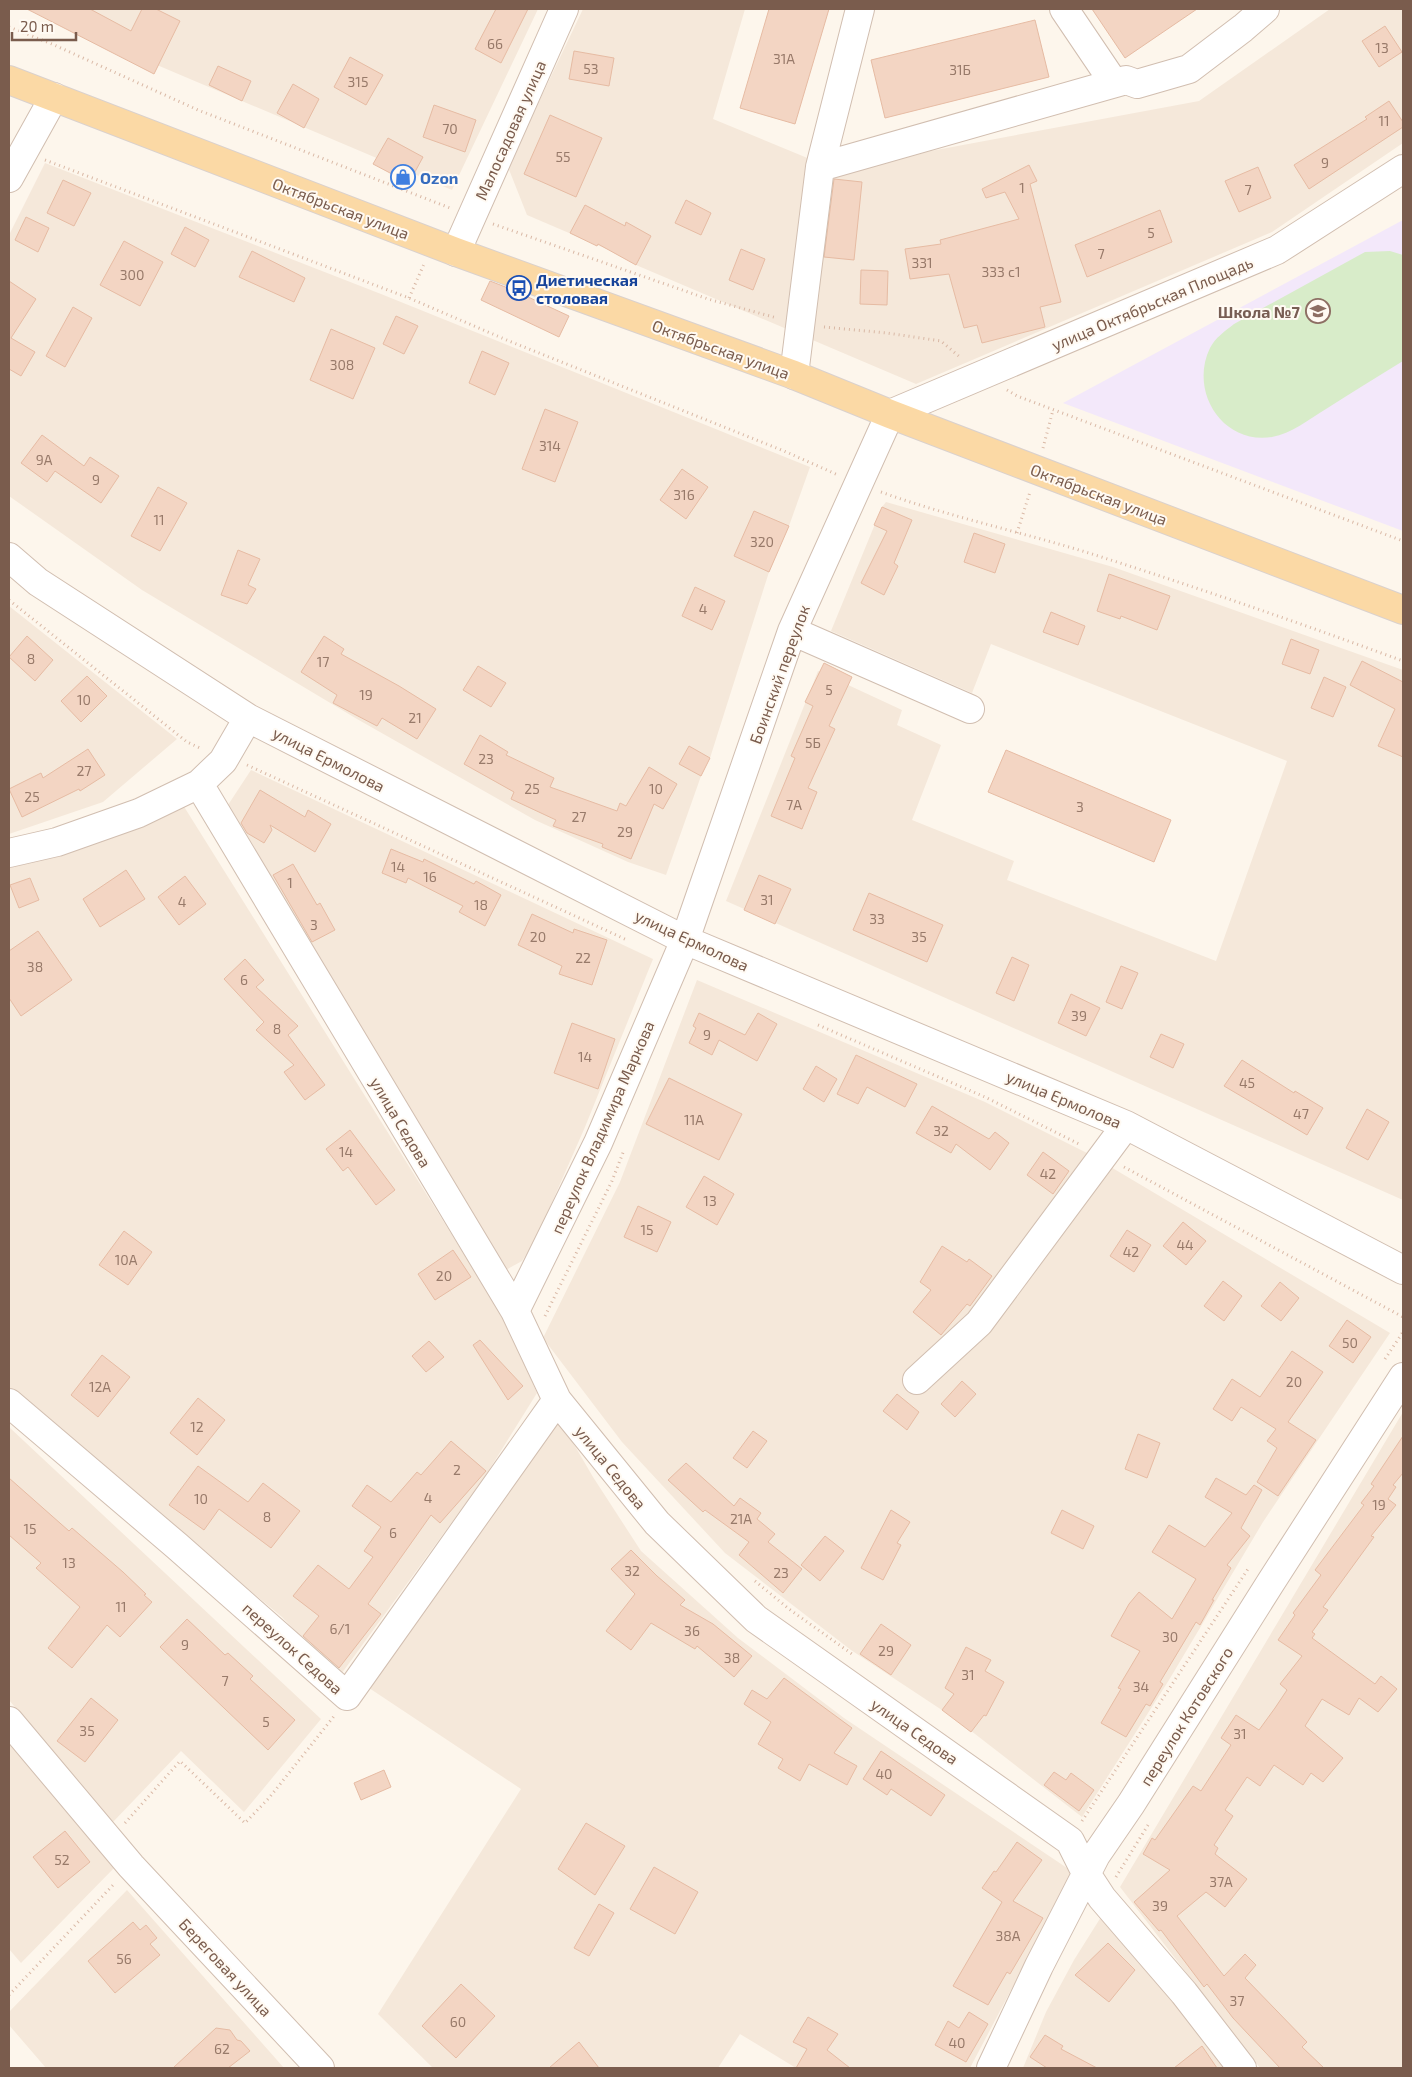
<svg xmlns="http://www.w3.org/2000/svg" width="1412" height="2077" font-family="'Exo 2',sans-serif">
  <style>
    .residential { fill: #f5e8da }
    .education { fill: #f3e8fa }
    .green { fill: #d8ecc9 }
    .building { fill: #f3d5c3; stroke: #e6bba3 }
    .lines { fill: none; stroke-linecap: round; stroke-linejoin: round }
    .minor-casing { stroke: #d1beb0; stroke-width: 30 }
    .major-casing { stroke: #dad1cd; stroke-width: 30 }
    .path { stroke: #d9b8a5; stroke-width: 3; stroke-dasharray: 1 4; stroke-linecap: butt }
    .minor { stroke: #fff; stroke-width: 28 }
    .major { stroke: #fbd9a5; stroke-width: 28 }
    .labels { text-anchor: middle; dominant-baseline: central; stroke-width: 4; stroke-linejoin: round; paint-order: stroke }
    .number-label { font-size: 14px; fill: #987a6a }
    .street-label { font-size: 16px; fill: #7a5c4d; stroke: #fffaf3 }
    .shop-label { font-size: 16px; font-weight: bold; fill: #366cbe; stroke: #fffaf3; text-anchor: start }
    .transit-label { font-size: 16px; font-weight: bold; fill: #164399; stroke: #fffaf3; text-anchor: start }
    .education-label { font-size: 16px; font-weight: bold; fill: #785e54; stroke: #fffaf3; text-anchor: end }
  </style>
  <rect width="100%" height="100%" fill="#fdf6ec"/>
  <path class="residential" d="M25 9H538L452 190Z
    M583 9H745L713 119 834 169 1199 101 1330 9H1403V143L1272 232 916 384 636 265 611 251 527 215 508 167Z
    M45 163 381 294 810 467 789 526 769 572 710 758 701 776 666 875 628 862 535 820 357 719 142 590 9 496V235Z
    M886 502 1113 567 1403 670V1200L726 901 818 671 902 710 897 725 941 745 912 820 1014 861 1007 880 1216 961 1287 761 991 644 972 693 831 631 882 507Z
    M9 606 177 739 103 802 9 834Z
    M251 770 653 959 585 1127 535 1241 522 1261 504 1271 226 808Z
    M183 805 502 1315 537 1393 484 1478 339 1677 282 1617 9 1390V861Z
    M697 980 985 1102 1097 1158 921 1392 1104 1163 1390 1333 1263 1522 1169 1680 1082 1817 957 1720 851 1650 725 1553 622 1442 543 1338 620 1182Z
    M1403 1412V2068H1260L1120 1887Z
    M558 1417 593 1477 641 1551 738 1638 844 1718 1073 1872 970 2068H796L740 2034 718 2068H433L378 2014 521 1789 363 1684Z
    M9 1427 321 1719 244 1812 181 1751 112 1823 9 1700Z
    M9 1739 114 1868 21 1963 9 1949Z
    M127 1890 284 2068H46L9 2025V2012Z
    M1101 1917 1164 1981 1229 2068H1023L1046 2012 1074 1960Z"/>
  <path class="education" d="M1403 220V531L1063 403Z"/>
  <path class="green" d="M1390 251 1403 255V361C1377 377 1351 393 1326 409 1309 419 1291 434 1272 437 1222 445 1189 391 1210 348 1215 338 1225 331 1234 324L1365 252Z"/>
  <path class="building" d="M27 9H90L131 31 142 9H156L180 21 154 74Z
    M496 9H528L501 63 475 49Z
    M769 9H829L795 124 740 108Z
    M1092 9H1197L1125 58Z
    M1035 20 1049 77 885 118 871 60Z
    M1385 26 1402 52 1379 67 1362 41Z
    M574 51 614 58 609 86 569 79Z
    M350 57 383 75 366 105 334 87Z
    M218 66 251 81 242 101 209 85Z
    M293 84 319 99 304 128 277 113Z
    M1389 101 1403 122V127L1309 189 1294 165 1367 119 1365 117Z
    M434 105 476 120 465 152 423 137Z
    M550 115 602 138 576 197 524 174Z
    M388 138 423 157 409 183 373 164Z
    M1029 165 1037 181 1030 184 1061 302 1040 307 1045 327 982 343 977 325 964 328 949 274 910 279 905 249 941 244 940 240 1019 219 1005 192 986 198 982 189Z
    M1258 167 1271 198 1239 212 1225 181Z
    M834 179 862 182 854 260 824 257Z
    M63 180 91 193 74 226 47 213Z
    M686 200 711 213 701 235 675 223Z
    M585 205 625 226 626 222 651 236 636 265 598 244 597 246 570 233Z
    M1160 210 1172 242 1087 277 1075 245Z
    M26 217 49 228 38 252 15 240Z
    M185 227 209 240 195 267 171 254Z
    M124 241 163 262 140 306 100 285Z
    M741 249 765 259 753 290 729 280Z
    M252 251 305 278 294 302 239 277Z
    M861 270 888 271 887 305 860 304Z
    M9 281 36 299 11 338 35 352 21 376 9 369Z
    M490 281 513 290 569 316 559 337 481 300Z
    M73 307 92 318 65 367 46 356Z
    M396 316 418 326 404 354 383 344Z
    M331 329 375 348 353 399 310 380Z
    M482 351 509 363 495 395 469 383Z
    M545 409 578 422 555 482 522 469Z
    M42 435 84 466 90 457 119 476 101 503 55 471 47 482 21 463Z
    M682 469 708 487 686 519 660 500Z
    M158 487 187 503 160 551 131 536Z
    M882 507 912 520 894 563 898 566 884 595 861 583 887 531 874 525Z
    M754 511 789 526 769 572 734 556Z
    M974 533 1005 544 995 573 964 562Z
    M238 550 260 559 248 585 256 589 247 604 221 595Z
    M1109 574 1170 596 1157 630 1121 616 1120 619 1097 611Z
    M695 587 725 601 712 630 682 616Z
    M1051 612 1085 626 1078 645 1043 632Z
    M27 636 53 660 35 681 9 657Z
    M324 636 344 649 341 654 399 686 436 709 417 739 382 718 377 726 333 703 337 695 301 672Z
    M1291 639 1319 650 1310 674 1282 664Z
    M1362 661 1403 682V757L1378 746 1395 709 1350 685Z
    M824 663 852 677 829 726 835 729 808 788 817 792 802 829 771 816 795 758 791 756 813 706 805 702Z
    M478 666 506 683 491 707 463 690Z
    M87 676 107 696 81 722 61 701Z
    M1324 677 1346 687 1333 717 1311 708Z
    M480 735 508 752 506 755 554 778 550 787 617 811 620 803 626 806 649 767 677 784 663 809 654 804 631 859 602 847 603 844 553 826 556 820 511 799 514 792 464 764Z
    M689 746 710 758 701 776 679 764Z
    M88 749 105 775 80 791 79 789 22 817 9 789 41 773 43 778Z
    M1006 750 1171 820 1154 862 988 792Z
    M260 790 305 817 308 810 331 824 315 852 270 825 272 830 264 843 247 833 241 823Z
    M391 849 423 862 424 859 474 884 476 881 501 895 485 926 459 912 463 906 408 878 406 883 382 873Z
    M293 864 317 905 320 903 335 930 312 942 273 875Z
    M126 870 145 899 100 927 83 899Z
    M759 875 791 889 775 924 744 910Z
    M185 876 206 904 179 925 158 897Z
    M30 878 39 900 19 908 10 885Z
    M869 893 943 925 927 962 853 930Z
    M532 914 573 933 574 929 607 940 592 985 559 974 562 966 518 945Z
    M38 931 72 980 21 1016 9 998V951Z
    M1012 957 1029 965 1014 1001 996 993Z
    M245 959 264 980 256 987 298 1026 288 1035 325 1085 305 1100 284 1072 294 1065 256 1030 264 1022 224 979Z
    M1121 966 1138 973 1122 1009 1106 1002Z
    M1071 994 1100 1008 1086 1036 1058 1023Z
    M699 1013 745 1035 758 1013 777 1024 757 1061 719 1040 712 1055 689 1043 696 1028 693 1026Z
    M572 1023 615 1039 598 1089 554 1073Z
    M1161 1034 1184 1044 1173 1068 1150 1057Z
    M856 1055 917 1084 905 1107 867 1087 858 1104 837 1094Z
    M1242 1060 1294 1093 1295 1091 1323 1108 1307 1135 1224 1086Z
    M816 1066 837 1079 824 1102 803 1089Z
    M669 1078 742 1114 719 1160 646 1124Z
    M932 1106 989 1139 995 1132 1009 1143 990 1170 956 1144 951 1153 916 1133Z
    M1367 1109 1389 1122 1368 1160 1346 1148Z
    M350 1130 395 1190 376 1205 348 1167 343 1171 326 1149Z
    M1043 1152 1069 1171 1053 1194 1027 1175Z
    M704 1176 734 1194 717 1225 686 1207Z
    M638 1206 671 1222 657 1252 624 1237Z
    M1183 1222 1206 1241 1186 1265 1163 1246Z
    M1127 1230 1151 1245 1134 1272 1110 1256Z
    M124 1231 152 1252 128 1285 99 1265Z
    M942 1246 967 1262 969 1259 992 1276 970 1306 967 1304 941 1335 913 1312 931 1290 920 1282Z
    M453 1250 471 1277 435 1300 418 1274Z
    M1223 1281 1242 1296 1224 1321 1204 1306Z
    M1280 1282 1299 1298 1281 1321 1261 1306Z
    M1347 1320 1371 1337 1353 1363 1329 1346Z
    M480 1340 523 1386 508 1400 473 1345Z
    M429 1341 444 1357 426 1372 412 1356Z
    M1292 1351 1323 1372 1288 1422 1316 1440 1278 1496 1257 1482 1277 1448 1267 1441 1276 1429 1241 1407 1232 1421 1213 1409 1232 1379 1260 1397Z
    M102 1355 130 1377 98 1417 71 1395Z
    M962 1381 976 1394 955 1417 941 1404Z
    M897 1394 919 1412 907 1430 883 1411Z
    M198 1398 225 1420 197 1455 170 1433Z
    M753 1431 767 1441 747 1468 733 1458Z
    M1138 1434 1160 1443 1147 1478 1125 1469Z
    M1403 1436V1473L1393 1485 1396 1487 1388 1499 1396 1505 1371 1536 1374 1537 1323 1607 1328 1610 1312 1632 1315 1634 1312 1638 1375 1684 1381 1676 1397 1689 1378 1712 1359 1698 1349 1715 1322 1699 1305 1726 1343 1758 1323 1782 1311 1773 1303 1785 1274 1765 1260 1786 1247 1777 1225 1810 1233 1816 1214 1845 1218 1848 1215 1854 1247 1879 1225 1907 1206 1892 1177 1916 1224 1976 1245 1954 1256 1965 1245 1978 1307 2042 1302 2047 1324 2068H1280L1233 2018 1207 1984 1204 1987 1161 1930 1159 1931 1134 1902 1170 1870 1143 1854 1152 1838 1155 1840 1193 1786 1201 1791 1231 1745 1221 1738 1236 1715 1259 1730 1275 1708 1287 1690 1280 1684 1302 1656 1278 1640 1295 1615 1293 1613 1321 1575 1315 1570 1364 1505 1361 1503 1374 1486 1371 1484Z
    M451 1441 486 1471 440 1523 431 1515 368 1604 381 1614 339 1668 303 1636 319 1616 293 1596 318 1565 349 1589 373 1557 364 1551 381 1527 352 1506 367 1485 391 1502 417 1472 421 1475Z
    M686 1463 734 1506 740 1498 761 1513 757 1519 775 1534 768 1542 802 1569 783 1593 739 1555 749 1542 705 1510 703 1512 668 1480Z
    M198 1466 248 1502 263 1483 300 1511 271 1548 219 1509 204 1530 169 1505Z
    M9 1478 69 1531 72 1528 123 1572 146 1594 144 1595 152 1602 120 1637 107 1625 72 1668 48 1648 80 1607 36 1568 41 1563 9 1535Z
    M1216 1478 1246 1495 1254 1485 1262 1490 1241 1528 1250 1536 1227 1565 1231 1568 1212 1600H1214L1200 1625 1196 1622 1160 1682 1163 1684 1150 1706 1146 1704 1126 1737 1101 1723 1121 1689 1118 1688 1140 1651 1111 1636 1129 1604 1139 1592 1172 1619 1196 1579 1152 1552 1169 1525 1205 1547 1232 1513 1205 1497Z
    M891 1510 910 1522 897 1543 901 1545 883 1580 861 1568Z
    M1062 1510 1094 1526 1083 1549 1051 1533Z
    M825 1536 844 1551 820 1581 801 1565Z
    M631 1550 657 1576 685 1600 680 1605 713 1624 752 1656 734 1677 697 1646 695 1649 651 1623 631 1650 606 1631 635 1594 611 1569Z
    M187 1619 225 1655 228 1653 253 1676 250 1679 295 1720 268 1750 160 1647Z
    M881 1624 911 1645 891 1675 860 1654Z
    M966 1647 991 1660 985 1671 1004 1682 986 1716 984 1715 971 1732 942 1710 954 1694 945 1688Z
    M784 1678 852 1728 834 1753 857 1766 847 1785 809 1764 800 1781 778 1768 783 1759 758 1744 771 1722 744 1704 752 1690 767 1699Z
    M91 1698 118 1720 85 1762 57 1741Z
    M881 1751 945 1795 931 1816 891 1789 887 1795 863 1779Z
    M384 1770 391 1787 361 1800 354 1783Z
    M1054 1772 1066 1780 1071 1773 1094 1790 1079 1811 1044 1785Z
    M586 1823 625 1846 595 1895 558 1869Z
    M65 1831 90 1862 58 1888 33 1857Z
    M1017 1842 1042 1860 1013 1901 1043 1918 1010 1974 1007 1972 988 2005 953 1986 1002 1902 982 1888 994 1871 996 1872Z
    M654 1867 698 1892 675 1934 630 1909Z
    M599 1904 614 1913 589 1956 574 1948Z
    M133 1922 140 1930 146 1925 157 1938 150 1944 160 1955 115 1993 88 1961Z
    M1108 1943 1135 1970 1109 2002 1075 1975Z
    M461 1984 495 2016 456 2058 422 2026Z
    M969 2012 988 2024 966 2062 935 2045 948 2021 959 2028Z
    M808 2017 838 2034 827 2050 850 2068H796L807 2049 793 2042Z
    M216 2028 230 2030 237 2040 241 2041 250 2051 228 2068H173Z
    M1045 2035 1063 2046 1061 2049 1097 2068H1047L1030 2057Z
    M579 2042 599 2068H549Z
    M1202 2046 1217 2068H1174Z"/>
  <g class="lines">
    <defs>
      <path id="minor" d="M1064 9 1114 83
        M820 167 1126 80 1137 84 1189 69 1243 28 1265 9
        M9 178 54 97
        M456 252 564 9
        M794 375 820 167 860 9
        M9 557 38 582 248 718 685 940 1126 1125 1403 1270
        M792 631 970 709
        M248 718 223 761 199 784 515 1311 557 1400 657 1523 756 1619 1070 1841 1087 1875 1102 1898 1184 1993 1242 2068
        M9 853 57 842 139 813 199 784
        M515 1311 598 1143 685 940 792 631 890 414 1277 250 1403 169
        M917 1380 979 1323 1126 1125
        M9 1403 177 1546 347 1696 557 1400
        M9 1721 131 1866 320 2068
        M991 2068 1039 1966 1096 1855 1131 1804 1271 1582 1403 1377"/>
      <path id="major" d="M9 80 456 252 794 375 890 414 1403 610"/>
    </defs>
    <use href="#minor" class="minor-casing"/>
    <use href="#major" class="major-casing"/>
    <path class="path" d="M9 27 52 44 198 110 450 208
      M45 160 409 298 509 341 784 451 838 475
      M493 224 708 299 777 318
      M409 298 424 264
      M824 327 887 333 941 341 961 358
      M1007 390 1017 396 1403 541
      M1043 448 1053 410
      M881 492C950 517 1022 532 1092 554 1196 587 1300 623 1403 661
      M1017 533 1030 492
      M9 600 187 742 202 749
      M247 765 627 940
      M818 1025 985 1097 1081 1145
      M1124 1167 1403 1317
      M545 1316 612 1181 624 1150
      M1385 1359 1403 1332
      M755 1581 789 1609 852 1654
      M1082 1821 1248 1569
      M125 1823 180 1761 245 1823 269 1798 335 1715
      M1116 1877 1148 1825
      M9 1995 115 1883"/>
    <use href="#minor" class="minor"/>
    <use href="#major" class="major"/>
  </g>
  <defs>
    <symbol id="shop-ring" viewBox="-11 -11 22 22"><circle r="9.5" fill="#fffaf3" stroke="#3f7fe0" stroke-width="1.5"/><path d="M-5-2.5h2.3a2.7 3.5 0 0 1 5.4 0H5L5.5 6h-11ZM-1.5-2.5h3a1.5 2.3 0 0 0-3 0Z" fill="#3f7fe0"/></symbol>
    <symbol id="bus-ring" viewBox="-11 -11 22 22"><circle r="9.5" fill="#fffaf3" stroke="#1a4fb4" stroke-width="1.5"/><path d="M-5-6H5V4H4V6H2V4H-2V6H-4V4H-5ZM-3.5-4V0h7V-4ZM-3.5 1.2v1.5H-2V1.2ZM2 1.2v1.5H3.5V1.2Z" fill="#1a4fb4"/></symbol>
    <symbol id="school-ring" viewBox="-11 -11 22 22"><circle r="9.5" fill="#fffaf3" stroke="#8d6e63" stroke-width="1.5"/><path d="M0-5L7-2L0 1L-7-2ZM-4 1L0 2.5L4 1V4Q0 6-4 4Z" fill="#8d6e63"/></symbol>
  </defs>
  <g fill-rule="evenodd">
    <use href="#shop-ring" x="389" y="163" width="28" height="28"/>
    <use href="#bus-ring" x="505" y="274" width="28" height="28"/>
    <use href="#school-ring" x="1304" y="297" width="28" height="28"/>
  </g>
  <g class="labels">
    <g class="number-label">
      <text x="495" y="43">66</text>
      <text x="1382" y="47">13</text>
      <text x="784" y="58">31А</text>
      <text x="591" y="68">53</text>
      <text x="960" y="69">31Б</text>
      <text x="358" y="81">315</text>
      <text x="1384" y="120">11</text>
      <text x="450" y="128">70</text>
      <text x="563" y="156">55</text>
      <text x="1325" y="162">9</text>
      <text x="1022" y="187">1</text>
      <text x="1248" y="189">7</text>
      <text x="1151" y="232">5</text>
      <text x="1101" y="253">7</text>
      <text x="922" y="262">331</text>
      <text x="1001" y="271">333 с1</text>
      <text x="132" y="274">300</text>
      <text x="342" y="364">308</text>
      <text x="550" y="445">314</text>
      <text x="44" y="459">9А</text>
      <text x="96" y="479">9</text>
      <text x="684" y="494">316</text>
      <text x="159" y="519">11</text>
      <text x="762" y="541">320</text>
      <text x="703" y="608">4</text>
      <text x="31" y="658">8</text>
      <text x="323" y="661">17</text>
      <text x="829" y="689">5</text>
      <text x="366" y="694">19</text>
      <text x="84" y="699">10</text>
      <text x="415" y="717">21</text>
      <text x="813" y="742">5Б</text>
      <text x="486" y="758">23</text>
      <text x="84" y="770">27</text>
      <text x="532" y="788">25</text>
      <text x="656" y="788">10</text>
      <text x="32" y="796">25</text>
      <text x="794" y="804">7А</text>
      <text x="1080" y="806">3</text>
      <text x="579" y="816">27</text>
      <text x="625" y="831">29</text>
      <text x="398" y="866">14</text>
      <text x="430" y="876">16</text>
      <text x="290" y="882">1</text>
      <text x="767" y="899">31</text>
      <text x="182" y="901">4</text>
      <text x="481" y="904">18</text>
      <text x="877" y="918">33</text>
      <text x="314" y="924">3</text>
      <text x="538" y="936">20</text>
      <text x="919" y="936">35</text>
      <text x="583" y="957">22</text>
      <text x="35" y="966">38</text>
      <text x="244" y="979">6</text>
      <text x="1079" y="1015">39</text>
      <text x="277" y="1028">8</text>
      <text x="707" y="1034">9</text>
      <text x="585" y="1056">14</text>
      <text x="1247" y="1082">45</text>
      <text x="1301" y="1113">47</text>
      <text x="694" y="1119">11А</text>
      <text x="941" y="1130">32</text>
      <text x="346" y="1151">14</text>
      <text x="1048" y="1173">42</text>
      <text x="710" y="1200">13</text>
      <text x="647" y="1229">15</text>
      <text x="1185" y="1244">44</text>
      <text x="1131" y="1251">42</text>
      <text x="126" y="1259">10А</text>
      <text x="444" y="1275">20</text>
      <text x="1350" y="1342">50</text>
      <text x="1294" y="1381">20</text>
      <text x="100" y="1386">12А</text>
      <text x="197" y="1426">12</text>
      <text x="457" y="1469">2</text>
      <text x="428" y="1497">4</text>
      <text x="201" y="1498">10</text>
      <text x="1379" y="1504">19</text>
      <text x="267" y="1516">8</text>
      <text x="741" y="1518">21А</text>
      <text x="30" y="1528">15</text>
      <text x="393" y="1532">6</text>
      <text x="69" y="1562">13</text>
      <text x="632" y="1570">32</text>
      <text x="781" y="1572">23</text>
      <text x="121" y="1606">11</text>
      <text x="340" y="1628">6/1</text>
      <text x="692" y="1630">36</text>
      <text x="1170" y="1636">30</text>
      <text x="185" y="1644">9</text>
      <text x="886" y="1650">29</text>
      <text x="732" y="1657">38</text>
      <text x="968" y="1674">31</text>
      <text x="225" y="1680">7</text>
      <text x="1141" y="1686">34</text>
      <text x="266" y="1721">5</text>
      <text x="87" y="1730">35</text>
      <text x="1240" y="1733">31</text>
      <text x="884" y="1773">40</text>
      <text x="62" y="1859">52</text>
      <text x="1221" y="1881">37А</text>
      <text x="1160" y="1905">39</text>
      <text x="1008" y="1935">38А</text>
      <text x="124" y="1958">56</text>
      <text x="1237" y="2000">37</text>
      <text x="458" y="2021">60</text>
      <text x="957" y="2042">40</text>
      <text x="222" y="2048">62</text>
    </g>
    <g class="street-label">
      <text transform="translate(510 130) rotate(-66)">Малосадовая улица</text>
      <text transform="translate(341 208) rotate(21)">Октябрьская улица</text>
      <text transform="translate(1152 303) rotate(-23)">улица Октябрьская Площадь</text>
      <text transform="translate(721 349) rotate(20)">Октябрьская улица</text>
      <text transform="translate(1099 494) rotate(21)">Октябрьская улица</text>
      <text transform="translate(779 674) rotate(-70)">Боинский переулок</text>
      <text transform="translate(329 759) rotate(27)">улица Ермолова</text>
      <text transform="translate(692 940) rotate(25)">улица Ермолова</text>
      <text transform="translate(1064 1099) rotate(23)">улица Ермолова</text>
      <text transform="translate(401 1122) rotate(59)">улица Седова</text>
      <text transform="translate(602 1127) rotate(-66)">переулок Владимира Маркова</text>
      <text transform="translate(611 1467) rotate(51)">улица Седова</text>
      <text transform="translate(293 1648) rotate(42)">переулок Седова</text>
      <text transform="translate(1186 1716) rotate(-58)">переулок Котовского</text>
      <text transform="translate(915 1731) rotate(35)">улица Седова</text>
      <text transform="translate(226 1967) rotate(47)">Береговая улица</text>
    </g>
    <g class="shop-label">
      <text x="420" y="177">Ozon</text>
    </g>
    <g class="transit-label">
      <text x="536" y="279">Диетическая<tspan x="536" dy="18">столовая</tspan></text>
    </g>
    <g class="education-label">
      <text x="1300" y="311">Школа №7</text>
    </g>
  </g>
  <rect width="1412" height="2077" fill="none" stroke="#7a5c4d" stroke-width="20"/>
  <path d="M12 32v8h64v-8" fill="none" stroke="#7a5c4d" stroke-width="2.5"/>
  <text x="20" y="32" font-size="15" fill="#7a5c4d" stroke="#fffaf3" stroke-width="4" paint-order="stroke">20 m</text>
</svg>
